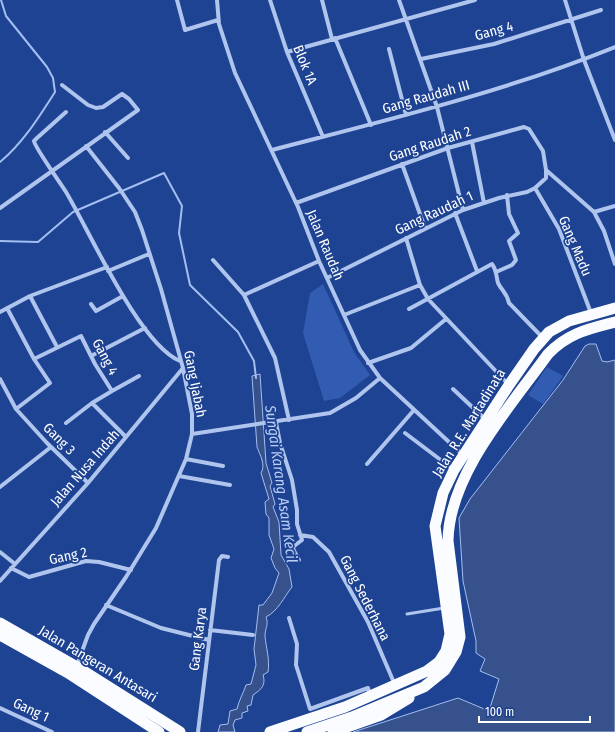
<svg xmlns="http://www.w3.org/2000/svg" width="615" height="732" font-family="'Fira Sans Condensed',sans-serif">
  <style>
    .green { fill: #325cb1 }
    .water { fill: #36518c; stroke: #a3bef0 }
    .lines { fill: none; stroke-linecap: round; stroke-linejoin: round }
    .stream { stroke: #a3bef0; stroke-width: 2 }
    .service { stroke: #b0c5ee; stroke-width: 3 }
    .minor { stroke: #b0c5ee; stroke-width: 4 }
    .trunk { stroke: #fbfcff; stroke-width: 11 }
    .labels { text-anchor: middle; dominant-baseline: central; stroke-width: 3.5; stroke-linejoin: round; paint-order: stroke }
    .street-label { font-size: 14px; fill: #fff; stroke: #1e4393 }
    .water-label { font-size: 15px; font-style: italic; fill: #bccff5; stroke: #1e4393 }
  </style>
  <rect width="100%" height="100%" fill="#1e4393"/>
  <path class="green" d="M323 284 354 352 370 375 340 398 324 401 303 333 310 293Z
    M547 367 563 376 543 404 528 395Z"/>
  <path class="water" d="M589 344H596L602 361 607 362 615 360V732H353L458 698 489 711 499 679 480 671 485 659 476 653V641L463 581 459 518 470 499 563 380 585 346Z
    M260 374 266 463 272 483 270 486 275 504 273 507 279 522 281 555 289 569 292 587C284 597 278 611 266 617 269 625 265 628 265 636 266 648 270 659 268 672L263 675C266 685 262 689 253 695L251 705 247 706 248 711 242 713V718L235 720 233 725 235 732H218L220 725 228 724 230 711 237 709C239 700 243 694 246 685L251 684 256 665 254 649 259 605H263L272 593 279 573 275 568 271 558 274 549 269 535V518L266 514 265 502 269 499 261 473C266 465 260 455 257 447L252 376Z"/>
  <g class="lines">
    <path class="stream" d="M0 162C23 143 39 117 55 92L53 78 47 67 6 16 1 0
      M0 241 38 242 73 212 164 173 182 206 179 233 190 285 238 332 254 361 256 378"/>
    <path class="service" d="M407 614 444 608"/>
    <path class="minor" d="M177 0 185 30 218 20
      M217 0 219 24 235 73 298 207 319 261 360 350 380 378 463 455
      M270 0 287 52 323 137
      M322 0 332 39
      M399 0 437 107 463 210
      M565 0 584 60 615 140
      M335 38 371 125
      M389 49 406 115
      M287 52 475 0
      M421 59 494 44 601 10
      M66 112 37 138 34 141C34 146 61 184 66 192 90 232 139 344 180 361
      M105 132 128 158
      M472 142 484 203
      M272 150C387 120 504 92 615 47
      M402 164 425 228
      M546 170 594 212 604 231 615 264
      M535 188 559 229 591 313
      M296 203 448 148 524 127 529 129 543 151 546 170V178L535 188 527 192 499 198 463 210 327 278
      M0 208 138 110 129 99 122 94 103 107 96 108 88 105 62 85
      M594 212 615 206
      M455 213 477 271
      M406 238 420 285 428 299 508 384
      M213 260 244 295
      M108 271 149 254
      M496 272 512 265 516 260 509 241 518 233 509 214 507 195
      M30 296 57 347
      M91 304 96 311 123 296
      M7 308 34 359 50 383 16 409
      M409 309 492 264C497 271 496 276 498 283 502 291 507 293 509 303L543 338
      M0 312 30 296 107 267
      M344 315 420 285
      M91 356 145 328
      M34 359 81 336 95 364 112 391 92 403 66 423
      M368 363 411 348 446 319
      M0 379 16 409 47 443 88 483
      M453 389 485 419
      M112 391 139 376
      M92 403 126 437
      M289 420 275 358 244 295 319 261
      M276 422 280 443 292 480 297 510V524L302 540 294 546 293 549 299 560
      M405 433 454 470
      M192 434 330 413 356 398 380 378
      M186 459 223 466
      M367 464 414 410
      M179 476 230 485
      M0 487 51 447
      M300 535 313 537 329 552 368 622 395 685
      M0 552 15 564
      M11 568 29 577 86 561 99 562 131 570
      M0 581 88 483 183 368
      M106 605 161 628 209 640
      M289 618 297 644 296 665 310 709 368 688 370 695
      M210 630 253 635
      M77 665 88 635 94 624 126 577 156 528 186 459 192 434V414L183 368 161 289 142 230 135 212 119 188 86 146
      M0 708 52 732
      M198 732 219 560 222 556 228 557"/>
    <path class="trunk" d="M0 623 77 667 180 732
      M0 635 68 673 159 732
      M270 732 345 707 427 671 439 662 446 651 450 634 435 526 443 493 454 470 509 385 534 349 549 332 569 321 615 308
      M307 732 352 717 424 687 445 670 456 652 460 637 448 541C449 474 510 407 548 354 568 333 588 329 615 322
      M333 732 381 715 409 698"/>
  </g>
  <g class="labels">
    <g class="street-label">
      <text transform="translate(494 31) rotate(-15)">Gang 4</text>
      <text transform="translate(305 65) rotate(68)">Blok 1A</text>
      <text transform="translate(426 97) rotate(-16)">Gang Raudah III</text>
      <text transform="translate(430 144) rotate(-18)">Gang Raudah 2</text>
      <text transform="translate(434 213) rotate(-25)">Gang Raudah 1</text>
      <text transform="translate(325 245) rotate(67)">Jalan Raudah</text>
      <text transform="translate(575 246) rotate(67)">Gang Madu</text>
      <text transform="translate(105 357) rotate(62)">Gang 4</text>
      <text transform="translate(195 384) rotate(79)">Gang Ijabah</text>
      <text transform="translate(469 423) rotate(-58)">Jalan R.E. Martadinata</text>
      <text transform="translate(59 439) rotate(45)">Gang 3</text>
      <text transform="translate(85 468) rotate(-49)">Jalan Nusa Indah</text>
      <text transform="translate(68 556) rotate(-12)">Gang 2</text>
      <text transform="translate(365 598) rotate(63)">Gang Sederhana</text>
      <text transform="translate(198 639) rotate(-83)">Gang Karya</text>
      <text transform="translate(98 664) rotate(31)">Jalan Pangeran Antasari</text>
      <text transform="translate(31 710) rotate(25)">Gang 1</text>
    </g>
    <g class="water-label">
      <text transform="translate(281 484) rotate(82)">Sungai Karang Asam Kecil</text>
    </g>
  </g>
  <path d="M479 716v6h111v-6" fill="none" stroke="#ffffff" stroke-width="2"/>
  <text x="485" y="716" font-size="12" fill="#ffffff" stroke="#1e4393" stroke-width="3" paint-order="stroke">100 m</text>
</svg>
